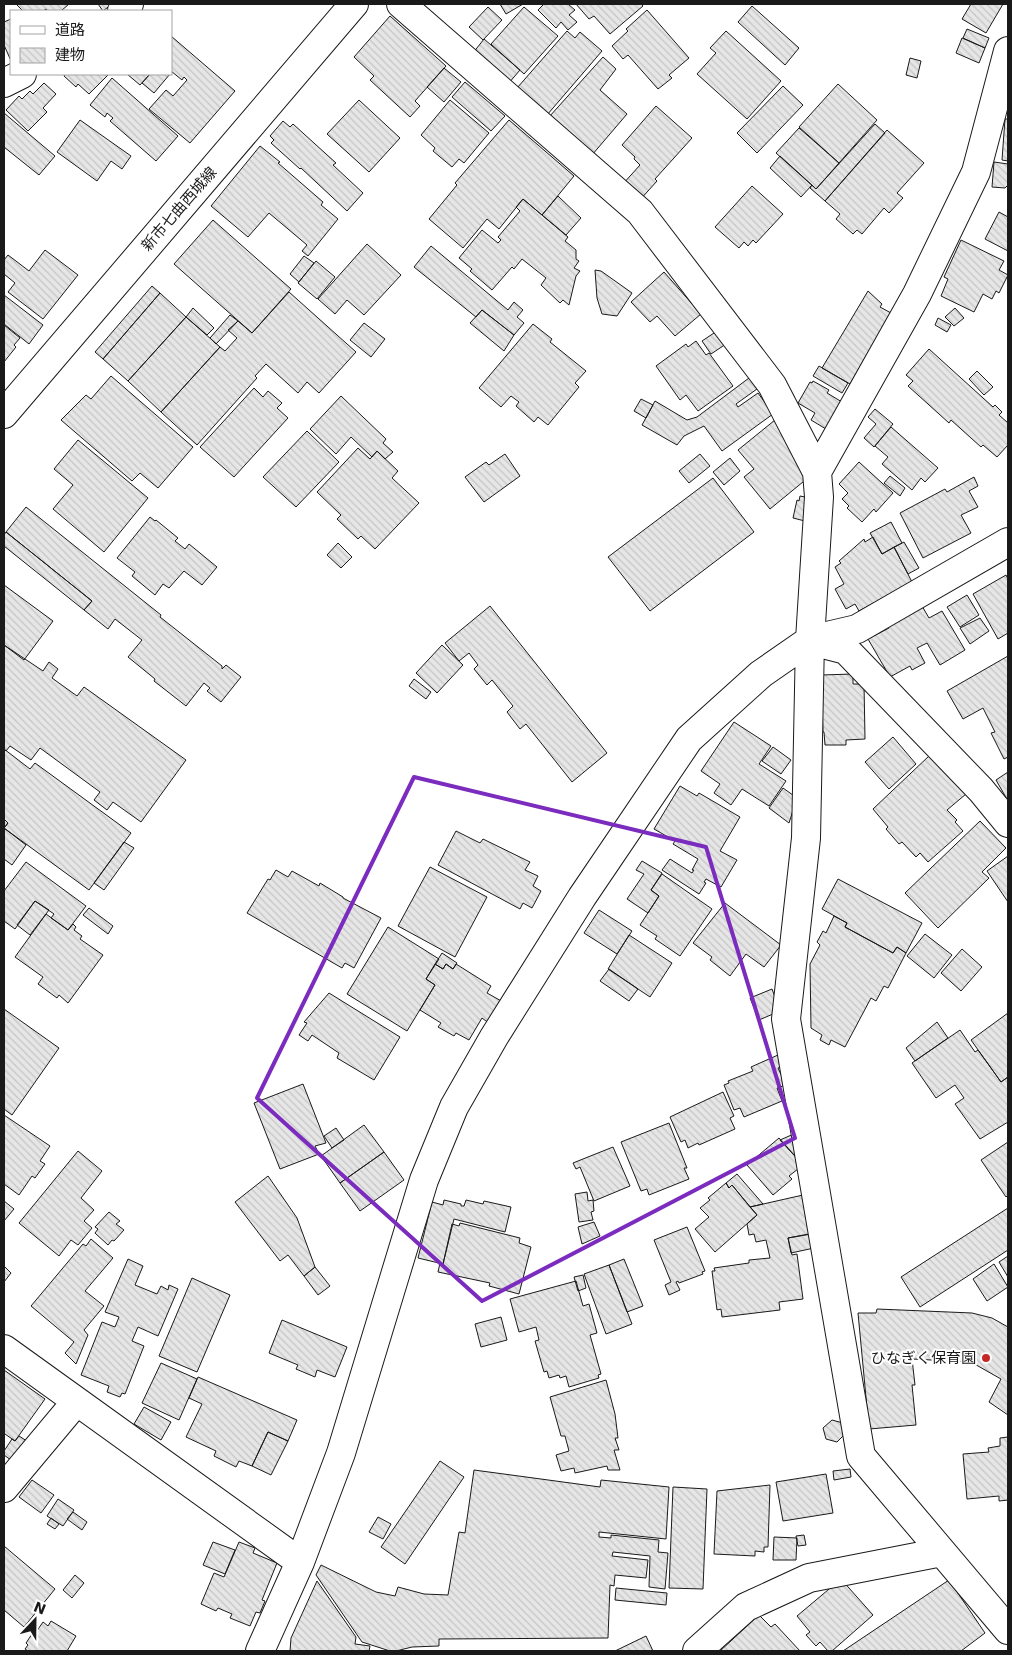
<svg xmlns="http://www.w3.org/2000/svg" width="1012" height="1655" font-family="'DejaVu Sans','Noto Sans JP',sans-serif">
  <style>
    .building { fill: url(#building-back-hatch); stroke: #1a1a1a }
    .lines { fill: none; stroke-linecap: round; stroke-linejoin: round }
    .minor-casing { stroke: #1a1a1a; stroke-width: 30 }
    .major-casing { stroke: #1a1a1a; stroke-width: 30 }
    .minor { stroke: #fff; stroke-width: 28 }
    .major { stroke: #fff; stroke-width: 28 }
    .marked { fill: none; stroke: #7b2cbf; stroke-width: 4; stroke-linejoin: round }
    .poi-dot { fill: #c62828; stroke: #fff; stroke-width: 2 }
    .labels { text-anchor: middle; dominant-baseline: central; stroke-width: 4; stroke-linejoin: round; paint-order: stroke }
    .street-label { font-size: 15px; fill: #1a1a1a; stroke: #fff }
    .poi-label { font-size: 15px; fill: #1a1a1a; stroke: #fff; text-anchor: end }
  </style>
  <defs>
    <pattern id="building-back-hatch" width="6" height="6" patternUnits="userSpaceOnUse" patternTransform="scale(1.25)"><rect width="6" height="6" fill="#e6e6e6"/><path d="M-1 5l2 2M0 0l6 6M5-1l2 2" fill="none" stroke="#c5c5c5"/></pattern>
  </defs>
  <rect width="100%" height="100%" fill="#fff"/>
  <path class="building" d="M16 4H69L61 11H48L46 9 43 11H23Z
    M98 4H112L103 11Z
    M500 4H523L506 14Z
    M544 4H568L575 10 569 15 577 22 568 30 561 22 556 28 538 10Z
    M576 4H641L643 6 610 34 594 16 589 19Z
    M971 4H1003L986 33 962 19Z
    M752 6 799 48 785 65 738 22Z
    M488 7 502 20 483 40 469 27Z
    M524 7 558 36 524 74 491 44Z
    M647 10 689 58 669 75 672 78 658 89 628 55 623 59 612 46 628 31 626 29Z
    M390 16 446 66 415 101 420 106 410 117 370 80 374 76 354 57Z
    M11 19V61L4 45V22Z
    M967 29 989 38 985 48 963 38Z
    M567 31 575 38 580 32 602 51 547 115 517 88Z
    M726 31 781 81 747 119 697 74 716 53 710 48Z
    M171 36 235 91 190 143 149 109 166 90 173 96 187 80 184 77 182 80 171 71Z
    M962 38 985 48 979 63 956 53Z
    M484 39 520 70 508 84 473 53Z
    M603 57 616 69 600 90 627 114 592 155 549 117Z
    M910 58 921 61 917 78 906 75Z
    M444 68 461 82 444 102 427 87Z
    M65 74H107L108 75 89 94 78 84 76 87 64 76Z
    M127 74H150L140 85Z
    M150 74H170L154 93 142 83Z
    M112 78 178 136 156 161 110 121 113 118 107 113 105 117 90 105Z
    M465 82 505 116 491 131 452 97Z
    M44 83 56 94 43 108 47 112 28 131 6 110 19 96 22 99 30 91 33 94Z
    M838 84 877 120 839 163 799 127Z
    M783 86 803 105 757 153 737 133Z
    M359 100 400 138 369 172 327 134Z
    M450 100 489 133 464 163 459 159 452 167 433 151 435 148 421 135Z
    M656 106 692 138 655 179 657 181 639 201 622 185 640 165 634 159 635 157 622 145Z
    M4 113 55 156 39 175 4 147Z
    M1005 119H1008V161L1002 160Z
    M80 120 131 156 122 169 111 161 97 181 57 152Z
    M509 120 574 176 542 215 523 199 499 229 487 219 463 248 429 219 457 185 455 183Z
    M283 121 290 127 293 124 336 163 333 165 363 193 347 211 301 168 300 169 271 143 274 140 270 136Z
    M875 124 885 133 825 201 810 188 812 185 816 189Z
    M799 128 839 163 816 189 776 153Z
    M887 130 924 163 897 193 903 198 889 213 884 208 862 234 857 230 853 234 836 219 840 214 825 201Z
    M260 146 280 162 278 163 323 202 321 205 338 219 308 256 302 251 307 245 269 213 248 237 211 206Z
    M780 156 812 185 801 197 770 168Z
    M994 162 1008 164V185L1005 188 992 187Z
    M752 186 783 214 756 243 753 240 748 246 744 242 739 248 715 227Z
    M558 196 581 218 566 235 542 215Z
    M523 199 568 237 565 241 576 250V259L579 261 574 268 580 271 576 276 569 305 563 300 560 303 541 285 546 278 522 259 514 269 512 267 492 290 470 271 472 269 459 258 482 230 498 243 501 240 498 237 520 211 516 207Z
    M999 212 1008 217V251L985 239Z
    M213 220 291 289 252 333 174 264Z
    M961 240 1004 261 999 270 1008 275 999 293 996 291 992 299 983 294 974 312 941 296 948 279 944 277Z
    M367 244 401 275 364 315 347 300 335 314 318 299Z
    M431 246 508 310 514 302 523 310 517 317 524 323 514 335 482 310 476 317 414 267Z
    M45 250 78 275 43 319 8 292 15 283 4 274V260L8 255 29 271Z
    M304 256 314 263 299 282 290 274Z
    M316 261 335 277 317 299 298 283Z
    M595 270 601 271 632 293 617 316 602 314 597 298Z
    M664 272 701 314 675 336 657 316 650 322 631 302Z
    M152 286 160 293 103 359 95 352Z
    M868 291 882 304 880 307 891 313 850 384 822 368Z
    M289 292 356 352 319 393 307 382 298 393 266 364 255 376 257 378 197 445 161 412 220 347 225 351 237 338 228 330 238 321 252 333Z
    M160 293 186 317 128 381 103 359Z
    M4 295 43 325 29 344 4 324Z
    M193 308 214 328 207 335 186 317Z
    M955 308 964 318 954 326 945 317Z
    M482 310 514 335 504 351 470 323Z
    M230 315 238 321 216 344 210 338Z
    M186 317 220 347 161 412 128 381Z
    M938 318 951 325 947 332 935 325Z
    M364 323 385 339 371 357 350 340Z
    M533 324 552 339 550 342 586 371 575 383 579 387 548 425 538 417 534 422 516 406 519 402 511 396 501 407 479 388Z
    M4 325 20 338 14 345 16 347 4 362Z
    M717 331 726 344 711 354 702 341Z
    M696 341 706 355 709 353 733 386 698 411 686 395 680 400 656 366 686 344 688 347Z
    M929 349 993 407 995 405 1002 412 999 415 1008 423V445L997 457 983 445 981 447 951 420 949 423 908 386 913 381 906 375Z
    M819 366 848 383 842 393 813 376Z
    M977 371 993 387 984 395 969 379Z
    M111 376 193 447 158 488 140 473 132 481 61 420 86 395 91 399Z
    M749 378 757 389 736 404 738 407 758 393 773 414 722 451 704 426 684 436 677 445 642 425 655 401 687 420 697 417Z
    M813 381 829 390 827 393 842 402 826 429 811 420 815 413 798 403 810 382 812 383Z
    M254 388 263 397 268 391 282 403 277 408 288 418 234 477 200 447Z
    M341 396 386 439 383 443 393 452 385 459 377 451 372 457 351 437 336 454 310 429Z
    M641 399 653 405 646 418 634 411Z
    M875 409 893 424 874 447 864 438 876 424 868 417Z
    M775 420 809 477 770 509 744 477 754 469 738 450Z
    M891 427 938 468 925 482 921 478 912 490 882 464 888 457 875 446Z
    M307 431 339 462 296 507 263 477Z
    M78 440 148 498 104 552 53 509 73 485 54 469Z
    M358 448 370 459 377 451 398 471 392 478 419 503 375 549 361 536 358 539 337 519 341 515 317 492Z
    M505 454 520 476 484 502 465 477 486 462 489 465Z
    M700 454 710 466 689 483 679 471Z
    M730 458 740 471 724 485 713 472Z
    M859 462 893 493 876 512 874 509 862 522 847 508 849 506 842 499 848 493 839 484Z
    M890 476 905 488 900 496 884 483Z
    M974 477 978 486 969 491 978 507 961 515 971 533 923 558 900 513 945 489 947 492Z
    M713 478 754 532 650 611 608 557Z
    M800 496 810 498 805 521 793 518 797 500 799 501Z
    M26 507 161 615 160 617 222 666V669L226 665 241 677 221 702 207 691 210 688 204 683 186 706 154 681 155 679 128 657 142 640 115 619 108 629 84 610 92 601 6 532Z
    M150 517 155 521 156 520 178 538 175 541 185 549 189 544 217 567 202 585 184 571 169 588 163 584 155 595 132 576 135 572 117 558Z
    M891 522 902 543 882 554 870 533Z
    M6 532 92 601 84 610 4 546V535Z
    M873 537 882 554 894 547 912 582 859 611 855 604 846 609 835 589 844 584 835 567 841 563 839 561 864 539 865 542Z
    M904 542 919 568 908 574 894 547Z
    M338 543 352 557 341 568 327 555Z
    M1006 575 1008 579V633L998 639 973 594Z
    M4 585 53 621 24 660 4 645Z
    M967 595 979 615 960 627 947 607Z
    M490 606 607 753 572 782 526 724 520 729 507 712 513 706 492 680 487 685 474 669 478 665 469 653 459 661 445 643Z
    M922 606 929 618 942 611 965 650 940 665 927 643 917 648 925 663 912 670 910 666 890 677 868 639 889 628 887 625Z
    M980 618 989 631 970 644 960 628Z
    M4 645 43 671 49 662 58 669 52 678 77 696 84 687 186 760 141 822 113 802 107 810 94 800 100 792 40 748 31 760 10 746 6 751 4 749Z
    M442 645 463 665 437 693 416 673Z
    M1008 656V757L1004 759 991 733 995 732 983 708 963 719 947 691Z
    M853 674V684H864L865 739 846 740V745H825L824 732H823L821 675Z
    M414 679 431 692 426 699 409 686Z
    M734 722 771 746 759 764 786 781 769 806 742 789 731 805 714 793 720 784 701 771Z
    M893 737 916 764 889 789 865 762Z
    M773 747 791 760 781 774 762 761Z
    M4 749 30 769 35 763 131 833 89 890 4 828 8 823 4 819Z
    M929 756 966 794 947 810 957 820 955 822 963 831 928 862 920 853 916 857 902 842 899 844 886 829 888 827 873 809Z
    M1008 772V801L996 780Z
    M680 786 697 796 699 793 740 817 720 851 737 860 721 887 706 879 704 882 706 883 699 894 662 870 670 859 692 873 694 870H692L698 859 673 844 675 841 654 829Z
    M783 788 797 798 789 823 769 808Z
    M4 819 8 823 4 828 26 845 12 865 4 859Z
    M980 821 1006 848 982 872 989 878 938 928 905 893Z
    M456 831 480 843 483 839 530 862 525 870 538 876 533 886 541 891 532 908 523 903 520 909 438 865Z
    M124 842 134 848 104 890 94 883Z
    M1008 856V902L987 871Z
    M642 861 662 873 651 890 659 896 648 913 627 899 644 874 636 870Z
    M26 862 86 906 68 930 51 918 54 914 35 901 15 929 4 921V891Z
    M430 867 487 897 455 957 398 926Z
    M276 870 288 877 292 871 319 886 320 883 343 897V898L381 918 354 968 345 963 342 968 247 913 268 879 270 880Z
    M662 874 712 909 680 956 655 939 657 936 640 925 659 896 651 890Z
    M838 879 922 923 906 953 897 947 893 953 845 927 847 923 822 909Z
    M35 901 49 910 30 935 17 925Z
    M725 903 781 945 764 967 746 954 730 976 710 960 712 957 693 943Z
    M89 908 113 926 108 934 83 915Z
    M599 910 632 931 617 954 584 933Z
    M46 914 68 930 73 924 76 927 74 930 82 936 80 939 103 955 68 1003 59 995 57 998 38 984 43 977 15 957Z
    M834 916 847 923 845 927 893 953 897 947 906 953 888 988 884 986 876 1001 871 998 845 1047 831 1040 829 1045 820 1040 822 1035 811 1028 810 964 820 945 817 942 823 931 826 933Z
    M388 927 439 959 426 979 435 985 407 1031 347 994Z
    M925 934 952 955 934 978 907 956Z
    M629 935 672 963 650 997 608 969Z
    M962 949 982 967 961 991 941 973Z
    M442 953 457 963 453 969 446 964 443 969 435 964Z
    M435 964 443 969 446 964 453 969 456 964 491 986 487 993 503 1002 490 1024 482 1018 469 1040 456 1033 454 1036 438 1027 441 1023 420 1010 435 985 426 979Z
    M609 969 638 989 629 1001 600 981Z
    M772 989 780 1011 759 1020 750 998Z
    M329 993 400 1037 374 1080 337 1058 339 1053 312 1035 308 1041 299 1035 307 1023 304 1022Z
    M4 1009 59 1048 12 1115 4 1109Z
    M1008 1013V1077L1001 1082 971 1040Z
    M937 1022 948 1038 915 1061 906 1048Z
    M960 1030 975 1052 978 1050 1001 1082 1008 1077V1122L980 1139 955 1104 964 1098 955 1085 936 1098 912 1063Z
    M778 1055 783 1066 778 1068 786 1085 777 1088 782 1101 744 1117 740 1108 734 1110 724 1085 729 1083 728 1081 753 1071 751 1067Z
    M303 1084 326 1143 315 1146 319 1154 280 1169 254 1103Z
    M723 1092 734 1116 730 1118 735 1129 699 1145 698 1143 688 1148 685 1140 681 1142 670 1117Z
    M4 1115 50 1146 40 1161 45 1164 35 1178 32 1176 19 1195 4 1184Z
    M669 1123 687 1168H684L689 1179 649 1195 647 1189 641 1191 621 1142Z
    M364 1125 384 1152 340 1183 321 1156Z
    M336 1128 344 1140 332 1148 324 1136Z
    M796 1133 803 1165 780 1140Z
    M779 1138 803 1165 789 1176 792 1179 773 1195 747 1165Z
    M1008 1142V1195L1006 1197 981 1160Z
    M613 1147 630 1186 594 1201 580 1167 576 1169 573 1163Z
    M78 1151 102 1171 81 1198 94 1210 84 1221 92 1228 78 1245 71 1240 59 1256 19 1223Z
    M384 1152 404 1180 360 1211 340 1183Z
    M737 1174 763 1204 750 1207 732 1185 729 1188 726 1183Z
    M268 1176 297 1218 315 1267 304 1276 288 1255 280 1261 235 1202Z
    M726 1183 729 1188 732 1185 757 1215 715 1252 695 1229 709 1217 700 1208 710 1200 708 1198Z
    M587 1192 588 1201 593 1200 594 1211 591 1212 593 1220 579 1222 575 1194Z
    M803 1195 814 1233 788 1238 792 1255 797 1254 803 1299 779 1302 780 1310 722 1317 721 1309 717 1310 712 1271H715L714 1268 749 1263V1260L770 1258 766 1240 756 1242 754 1234 749 1235 747 1224 757 1215 750 1207Z
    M444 1200 461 1204V1206H464L466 1200 483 1204 484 1201 511 1207 505 1232 454 1219 443 1264 418 1258 432 1202 443 1205Z
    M4 1201 14 1209 4 1221Z
    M1008 1208V1250L920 1307 901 1277Z
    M109 1212 120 1221 116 1224 124 1230 114 1241 112 1240 108 1245 95 1233 98 1229 95 1227Z
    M594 1222 600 1236 582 1244 578 1227Z
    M460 1223 520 1238 519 1243 531 1247 519 1294 489 1286 490 1283 438 1272 440 1263 443 1264 452 1224 459 1226Z
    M687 1227 705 1271 702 1272 703 1274 679 1283 678 1281 676 1282 680 1290 669 1295 665 1285 671 1282 654 1240Z
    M811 1234 814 1248 791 1253 788 1238Z
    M91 1239 113 1258 85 1291 104 1306 84 1330 88 1335 76 1364 65 1353 74 1342 31 1306 83 1244 86 1246Z
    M1008 1256V1277L999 1262Z
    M128 1259 143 1266 135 1285 157 1294 161 1286 168 1290 169 1285 178 1289 158 1336 138 1327 132 1341 144 1346 125 1394 122 1393 120 1397 107 1392 109 1386 81 1375 102 1322 115 1327 119 1317 105 1312Z
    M624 1259 643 1306 627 1312 609 1265Z
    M994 1264 1008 1287 987 1301 973 1279Z
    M609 1265 632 1324 606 1334 584 1274Z
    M4 1266 11 1273 4 1282Z
    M315 1267 330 1286 318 1295 304 1276Z
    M583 1275 586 1288 578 1291 574 1277Z
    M192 1278 230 1295 197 1372 159 1356Z
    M576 1281 583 1306 589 1304 597 1333 590 1335 601 1374 598 1375 599 1378 569 1387 566 1376 560 1378 559 1375 549 1378 547 1371 544 1372 535 1341 539 1340 536 1327 519 1332 510 1299Z
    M877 1309 972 1313 992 1318 1008 1327V1415L989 1402 1001 1379 971 1362 912 1359 915 1385H912L916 1425 869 1429 858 1313H876Z
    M501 1317 507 1340 481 1347 475 1324Z
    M282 1320 347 1347 335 1377 317 1370 315 1377 296 1369 298 1365 269 1353Z
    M161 1363 197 1379 179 1420 142 1403Z
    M4 1370 45 1399 15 1441 5 1434 4 1435Z
    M198 1377 297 1420 288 1441 268 1432 252 1466 239 1461 236 1467 214 1456 216 1451 186 1437 202 1404 189 1398Z
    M606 1380 615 1414 618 1438H615L619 1450H614L620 1470H608L607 1466 575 1473 574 1468 561 1471 556 1455 569 1451 565 1436H561L550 1397Z
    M144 1407 171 1422 161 1440 134 1424Z
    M832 1420 843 1423 845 1434 837 1442 826 1439 823 1428Z
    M268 1432 288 1441 271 1475 252 1466Z
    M19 1436 30 1443 15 1463 4 1455V1451L12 1439 15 1441Z
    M1008 1437V1500L999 1501V1496L967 1499 963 1454 989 1452 988 1448 1000 1446V1438Z
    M440 1461 464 1477 405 1564 381 1547Z
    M850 1469 851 1477 834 1480 833 1471Z
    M474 1470 600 1487 601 1480 669 1487 666 1539 599 1532V1537L611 1538V1535L659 1540 658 1552 668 1553 665 1589 649 1587 650 1556 613 1552 612 1556 648 1560 646 1578 615 1575 614 1586 610 1585 608 1638 439 1639V1646L412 1647 396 1651H390L362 1642 316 1575 321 1565 376 1592 395 1596 398 1587 424 1594 448 1595 459 1532 465 1533Z
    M826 1474 833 1513 783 1521 776 1482Z
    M32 1480 54 1495 41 1513 19 1497Z
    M770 1485 768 1547H764V1552L755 1551V1556L714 1554 717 1491Z
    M673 1487 707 1489 703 1589 669 1588Z
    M58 1499 74 1510 63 1526 47 1516Z
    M73 1512 87 1522 82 1530 67 1519Z
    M378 1517 391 1524 383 1539 369 1532Z
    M51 1518 59 1524 55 1529 47 1524Z
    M804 1535 806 1545 798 1546 796 1536Z
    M774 1537 797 1538 796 1560H773Z
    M213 1542 235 1550 225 1574 203 1565Z
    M239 1542 255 1548 253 1553 277 1563 262 1600 265 1601 260 1613 256 1612 250 1626 230 1618 232 1614 218 1608 216 1611 201 1604 214 1573 224 1577Z
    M4 1546 55 1589 24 1627 4 1610Z
    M75 1575 84 1583 72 1598 63 1590Z
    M841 1579 873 1615 832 1651H828L820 1642 816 1646 806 1635 810 1632 797 1616Z
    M949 1580 985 1633 961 1651H843Z
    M317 1581 356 1637 355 1644 370 1646 369 1651H290L291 1638Z
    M616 1588 667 1593 666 1605 615 1600Z
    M759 1615 771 1627 775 1624 800 1651H720Z
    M51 1621 76 1636 67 1651H28L25 1649 28 1645 26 1643 32 1634 34 1635 43 1622 48 1626Z
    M646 1636 653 1651H615Z"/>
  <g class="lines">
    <defs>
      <path id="minor" d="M401 4 640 212 772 385 817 472 819 497 810 640 806 838 786 1019 861 1456 1008 1630
        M122 11 129 4
        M4 83 22 74
        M817 472 917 294 976 172 1008 51
        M811 641 846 650 981 790 1008 823
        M4 1349 300 1562
        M4 1488 76 1402
        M260 1651 300 1562 341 1453 424 1180 454 1107 494 1037 582 897 689 739 761 674 810 640 857 629 1008 542
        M697 1651 746 1607 809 1578 942 1552"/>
      <path id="major" d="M4 414 354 4"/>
    </defs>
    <use href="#minor" class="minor-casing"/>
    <use href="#major" class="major-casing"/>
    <use href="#minor" class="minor"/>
    <use href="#major" class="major"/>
  </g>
  <path class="marked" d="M414 777 706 847 795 1138 482 1301 257 1098Z"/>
  <circle class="poi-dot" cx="986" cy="1358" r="5"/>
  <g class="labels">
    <g class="street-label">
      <text transform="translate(179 209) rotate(-49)">新市七曲西城線</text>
    </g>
    <g class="poi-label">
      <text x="976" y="1358">ひなぎく保育園</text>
    </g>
  </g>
  <rect width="1012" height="1655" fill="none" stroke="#1a1a1a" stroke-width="10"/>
  <rect x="10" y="10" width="162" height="65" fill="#ffffff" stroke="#a3a3a3"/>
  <rect x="20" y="26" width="25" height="8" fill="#ffffff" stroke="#a3a3a3"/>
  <text x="55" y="35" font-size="15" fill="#1a1a1a">道路</text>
  <rect x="20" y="48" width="25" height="15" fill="url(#building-back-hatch)" stroke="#a3a3a3"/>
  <text x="55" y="60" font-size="15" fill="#1a1a1a">建物</text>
  <g transform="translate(35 1620) rotate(22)" stroke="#ffffff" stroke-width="4" paint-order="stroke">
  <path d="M0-4L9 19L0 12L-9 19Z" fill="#1a1a1a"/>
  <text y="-8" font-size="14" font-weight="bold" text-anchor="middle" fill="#1a1a1a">N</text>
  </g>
</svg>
